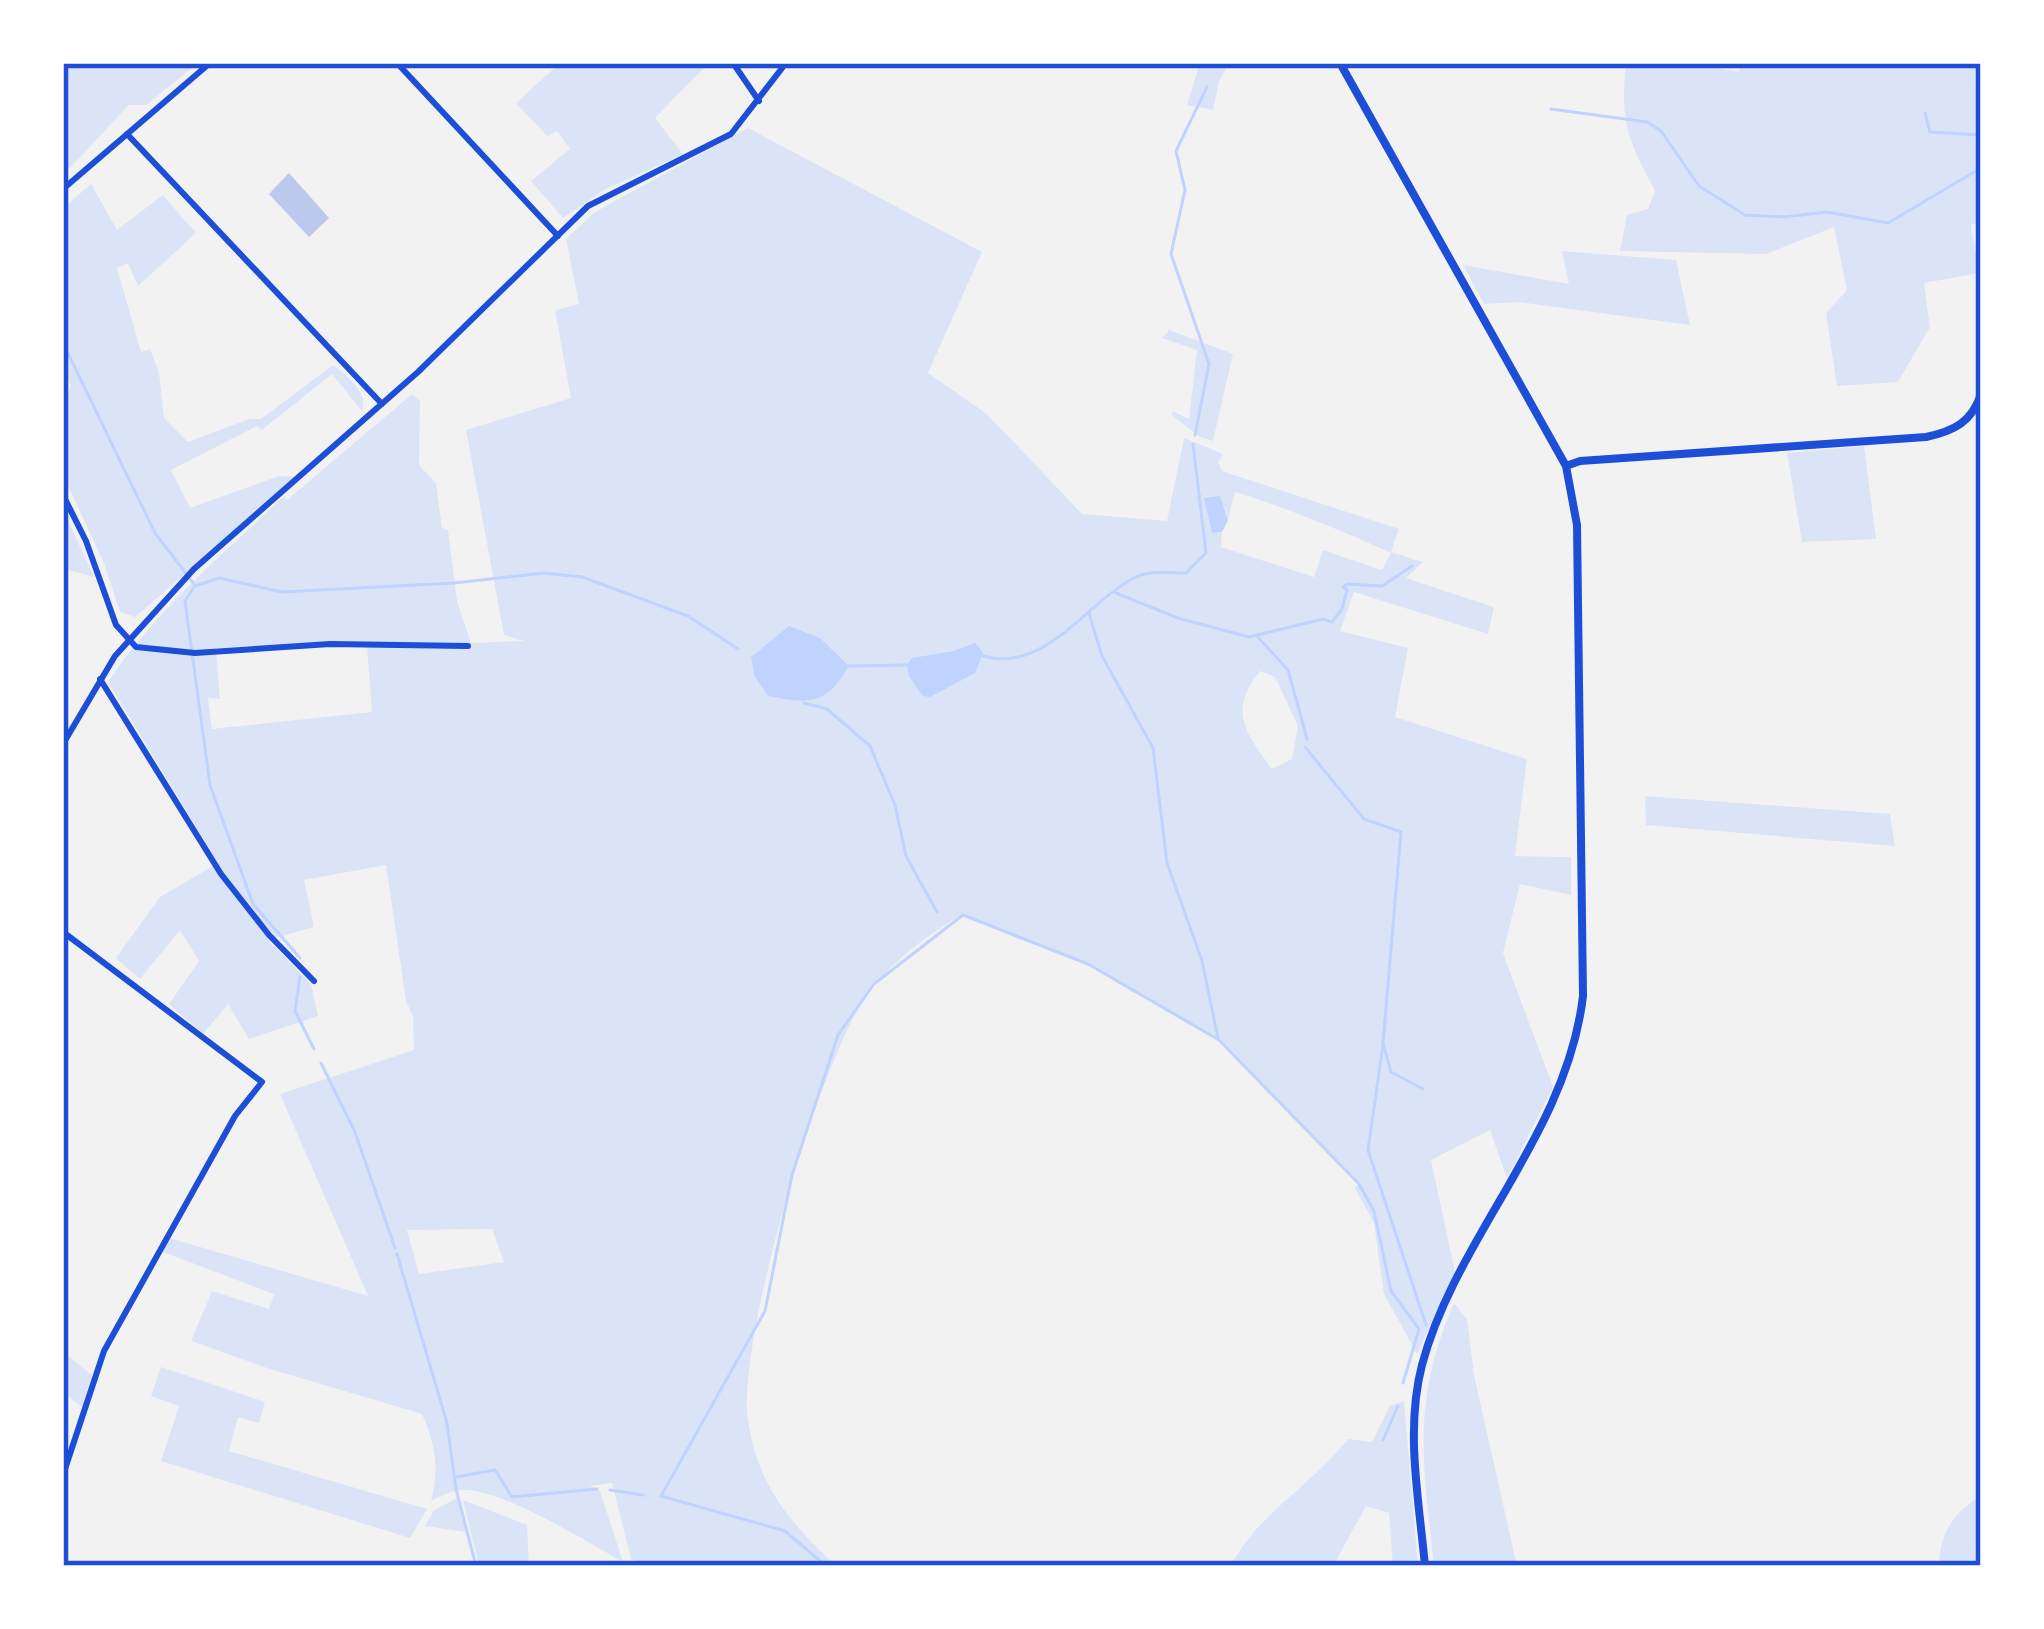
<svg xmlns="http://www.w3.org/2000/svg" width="2044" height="1629" font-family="'Fira Sans Condensed',sans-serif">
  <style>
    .green { fill: #dbe4f7; fill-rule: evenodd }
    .water { fill: #bfd3fe }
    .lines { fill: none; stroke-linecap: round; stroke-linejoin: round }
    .stream { stroke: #bfd3fe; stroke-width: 3 }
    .building { fill: #bdc9ec }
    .minor { stroke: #1d4ed8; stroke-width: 6 }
    .tertiary { stroke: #1d4ed8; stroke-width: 8 }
    .neatline { fill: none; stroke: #1d4ed8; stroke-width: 4.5 }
  </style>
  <rect width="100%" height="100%" fill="#f2f2f2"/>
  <path class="green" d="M63 63H198L146 105H129C105 128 88 152 63 174Z
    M560 63H709L655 118 683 154 604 190 563 218 531 181 570 149 557 131 547 136 516 103Z
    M1200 63H1229L1219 81 1213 110 1187 105Z
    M1626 63H1691L1739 72 1741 63H1981V221L1971 225 1979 273 1924 283 1930 327 1898 382 1837 386 1826 313 1847 290 1834 227 1766 254 1620 251 1627 215 1648 209 1655 190C1627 140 1620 120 1626 63Z
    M748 128 982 252 928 373 987 414 1082 514 1167 521 1184 438 1223 454 1218 462 1222 471 1399 529 1391 552 1423 562 1406 578 1494 607 1488 634 1354 592 1340 631 1408 648 1395 717 1527 759 1515 856 1571 857V895L1520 884 1503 953 1553 1087 1507 1178 1490 1130 1431 1160 1455 1272 1417 1354 1384 1294 1374 1223 1355 1188 1359 1183 1219 1040 1088 964 963 915C933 929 899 958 876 983 824 1039 736 1344 748 1420 758 1487 789 1521 836 1566H646L631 1559 612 1483 590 1486 600 1491 623 1562C586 1541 508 1493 467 1490 453 1489 442 1495 431 1501 440 1468 435 1444 422 1414L267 1368 191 1341 212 1291 269 1309 274 1294 163 1252 169 1238 368 1296 280 1094 414 1050 413 1016 406 1001 386 865 304 880 314 927 268 940 311 984 318 1016 249 1039 228 1004 203 1034 169 1004 199 961 180 930 140 979 116 958 160 897 218 863 108 682C155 611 222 555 283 497L287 500 412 394 420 401 419 465 436 483 442 528 448 530 457 601 471 643 524 641 504 635 466 430 571 398 555 310 579 304 566 239 595 212ZM1235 492C1288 508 1340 530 1391 553L1382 570 1323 550 1314 577 1221 547 1222 532 1212 533 1225 507 1228 520ZM273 646H367L372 712 212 729 208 698 220 699 216 648ZM1260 671 1275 677 1298 726 1292 759 1272 769C1245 732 1228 711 1260 671ZM492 1229 504 1262 419 1274 407 1230Z
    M91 184 117 230 163 195 196 233 138 286 128 263 117 268 141 352 150 349 159 373 164 418 188 442 249 419H261L333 365C347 377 368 391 362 411L332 374 262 430 257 426 171 470 190 508 279 476 299 477 135 617 120 612 104 563 63 475V404L71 385 63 376V208Z
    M1562 251 1676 260 1690 325 1519 302 1484 304 1463 265 1569 284Z
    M1169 330 1233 354 1213 441 1200 437 1172 415 1173 411 1189 419 1197 350 1162 338Z
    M1864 446 1876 539 1802 542 1787 453Z
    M63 511 66 516 94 577 69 570 63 581Z
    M1645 796 1890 814 1895 846 1646 825Z
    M1454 1303 1467 1319 1474 1375 1517 1566H1434C1423 1463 1411 1402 1454 1303Z
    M63 1352 92 1375 82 1407 63 1392Z
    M161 1367 265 1402 259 1423 238 1417 229 1451 427 1509 410 1538 161 1461 179 1406 151 1396Z
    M1404 1401 1418 1566H1393L1389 1513 1366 1506 1333 1566H1231C1255 1516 1313 1484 1348 1439L1372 1442 1390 1406Z
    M1981 1496V1566H1939C1940 1532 1953 1513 1981 1496Z
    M457 1498 466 1532 425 1526 434 1510Z
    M463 1500 527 1525 529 1566H479Z"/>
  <path class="water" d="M1220 496 1228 520 1222 532 1212 533 1204 498Z
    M789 626 820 638 849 666C826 706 809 704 768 696L755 677 751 657Z
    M975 643 983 653 975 673 930 697 923 696 909 677 907 665 912 658 954 651Z"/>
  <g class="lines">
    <path class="stream" d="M1551 109 1647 122 1661 131 1699 186 1745 215 1784 217 1827 212 1888 223 1981 168
      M1925 113 1930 132 1981 135
      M63 343 155 533 194 584
      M1195 435 1209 364 1171 254 1185 190 1176 151 1207 87
      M195 586 219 578 282 592 454 583 544 573 582 577 688 616 738 649
      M194 587 185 601 210 785 253 904 300 958
      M1116 593 1178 618 1249 637 1323 619 1332 622 1342 609 1347 590 1343 587 1347 584 1382 586 1412 566
      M1089 613 1102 656 1153 748 1167 863 1202 961 1218 1038
      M1257 636 1288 670 1307 739
      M983 656C1047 674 1088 599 1138 576 1151 570 1172 573 1186 573L1206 553 1193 444
      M849 666 907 665
      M804 703 827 709 870 746 895 805 906 856 937 912
      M1305 747 1364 819 1401 832 1383 1043 1391 1072 1423 1089
      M300 977 295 1011 314 1049
      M1383 1044 1368 1150 1426 1325
      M321 1063 355 1132 395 1248
      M397 1254 447 1423 456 1489 476 1566
      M1383 1440 1398 1406
      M456 1477 495 1470 512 1497 597 1489
      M610 1490 643 1495
      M826 1566 785 1531 661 1496 765 1311 792 1175 838 1035 874 984 963 915 1088 964 1219 1040 1359 1184 1374 1211 1391 1291 1419 1329 1403 1383"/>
  </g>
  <path class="building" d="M289 173 329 218 309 237 269 194Z"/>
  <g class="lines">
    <path class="minor" d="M397 63 558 236
      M733 63 759 101
      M127 134 382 404
      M63 189 210 63
      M63 495 86 541 116 625 136 647 195 653 330 644 468 646
      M100 679 221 874 269 935 314 981
      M63 744 115 656 194 569 418 372 588 206 731 134 786 63
      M63 932 262 1082 235 1116 104 1351 63 1475"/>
    <path class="tertiary" d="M1340 63 1566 466 1577 525 1583 996C1567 1134 1456 1237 1422 1365 1405 1430 1419 1500 1425 1566
      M1566 466 1580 461 1926 437C1954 431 1972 422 1981 394"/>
  </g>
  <rect width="2044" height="1629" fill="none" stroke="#ffffff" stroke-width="132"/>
  <rect x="66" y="66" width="1912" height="1497" class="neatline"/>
</svg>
